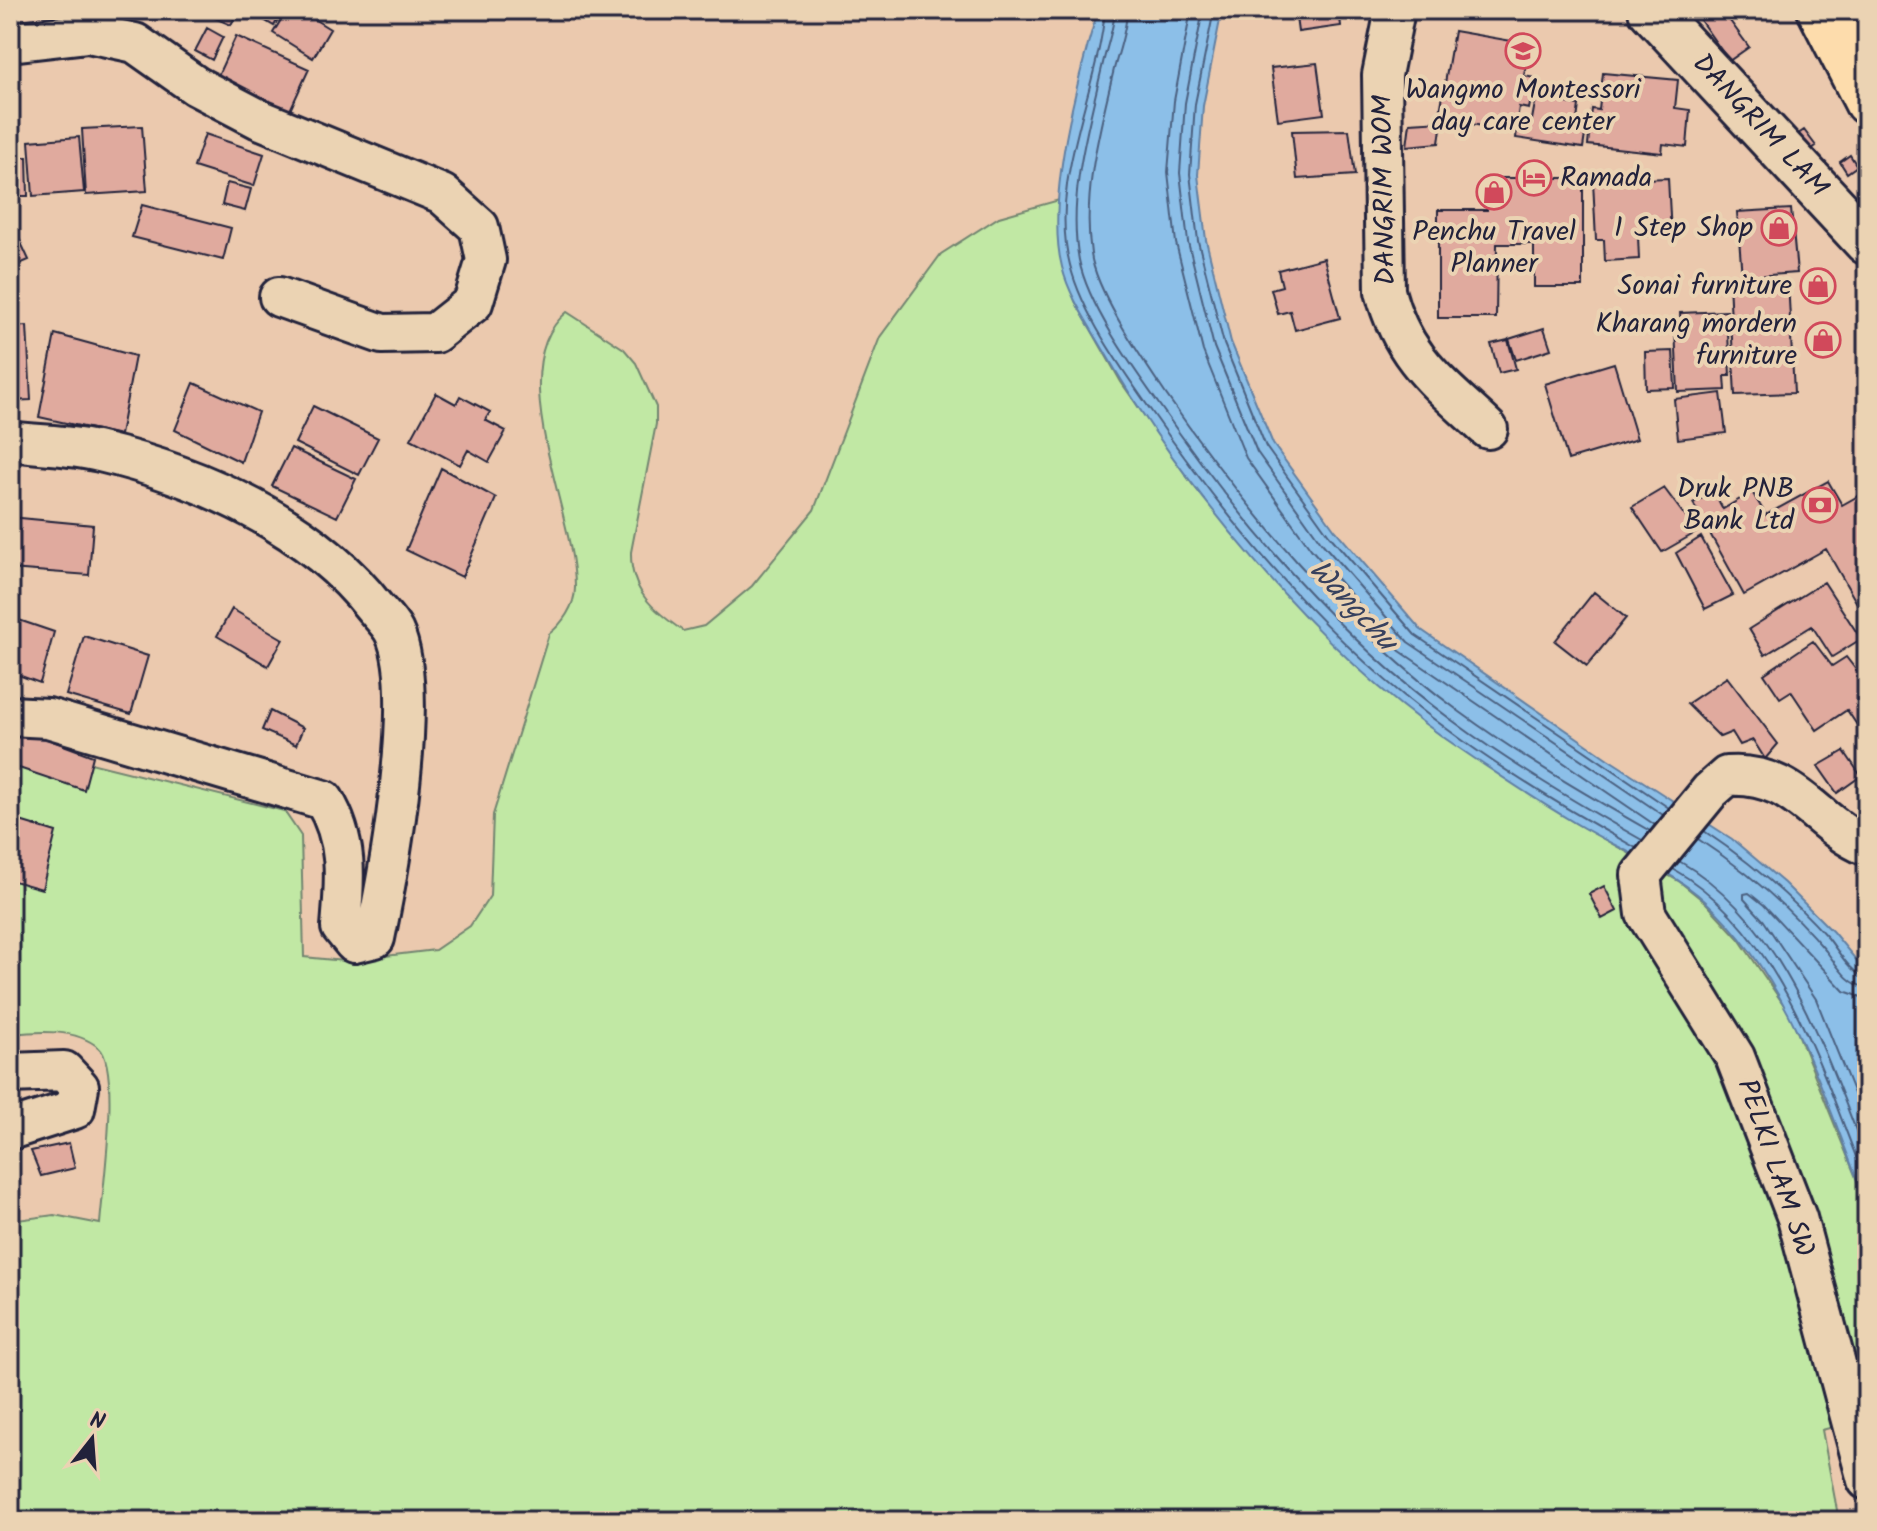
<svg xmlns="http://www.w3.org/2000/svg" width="1877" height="1531" font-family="Kalam,sans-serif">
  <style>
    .green { fill: #c1e8a4; stroke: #728570; stroke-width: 2 }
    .water { fill: #8cbfe8; stroke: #6280a3; stroke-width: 2 }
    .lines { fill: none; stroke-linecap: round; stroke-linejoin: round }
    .shore { stroke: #4c6180; stroke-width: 2 }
    .building { fill: #e0aa9e; stroke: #22223b; stroke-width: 2 }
    .street-casing { stroke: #22223b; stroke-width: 44 }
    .secondary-casing { stroke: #22223b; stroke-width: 50 }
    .highway-casing { stroke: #22223b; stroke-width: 50 }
    .street { stroke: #ebd3b3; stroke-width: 38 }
    .secondary { stroke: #ebd3b3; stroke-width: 44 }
    .highway { stroke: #fddcac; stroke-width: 44 }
    .labels { text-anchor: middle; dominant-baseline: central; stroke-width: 8; stroke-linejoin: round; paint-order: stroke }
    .poi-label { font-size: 28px; fill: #22223b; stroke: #ebd3b3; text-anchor: end }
    .street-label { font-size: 28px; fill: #22223b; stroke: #ebd3b3 }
    .water-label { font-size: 30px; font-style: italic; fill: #37415e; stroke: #ebd3b3 }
  </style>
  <rect width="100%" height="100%" fill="#ebc9ae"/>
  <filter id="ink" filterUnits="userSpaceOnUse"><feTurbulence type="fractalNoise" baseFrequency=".0125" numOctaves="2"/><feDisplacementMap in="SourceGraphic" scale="16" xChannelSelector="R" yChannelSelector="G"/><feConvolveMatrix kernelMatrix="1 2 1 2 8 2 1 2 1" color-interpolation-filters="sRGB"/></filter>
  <g filter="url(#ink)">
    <path class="green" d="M1059 200 1058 235 1075 301 1121 382 1192 484 1301 611 1377 684 1442 736 1575 823 1680 882 1706 903 1739 939 1790 1014 1867 1205V1418L1822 1430 1839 1521H10V1221L54 1215 100 1224C102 1193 121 1067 99 1048 76 1028 38 1031 10 1034V743L284 811 301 836 304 957 344 961 435 950 470 926 490 896 493 815 549 634C562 624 575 606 575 588 576 514 499 367 567 312L624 349 636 363 656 407V424L631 552C630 591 653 610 683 631L704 626 752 586 814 510 880 337 941 254 999 217Z"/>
    <path class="water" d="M1098 10H1222L1203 106 1198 175 1206 240 1231 342 1273 444 1335 530 1420 629 1608 759 1732 839 1784 883 1833 932 1867 973V1205C1825 1101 1792 980 1706 902 1669 868 1618 849 1575 823 1531 797 1488 768 1446 739 1318 651 1180 484 1103 349 1088 323 1069 296 1062 267 1045 201 1078 75 1098 10Z"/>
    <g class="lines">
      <path class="shore" d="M1105 10C1098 91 1048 181 1070 265 1082 314 1123 371 1152 412 1234 530 1330 644 1447 729 1506 773 1571 812 1636 848
        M1115 10C1114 27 1107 46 1103 63 1089 125 1067 196 1079 260 1088 305 1131 365 1158 403 1240 521 1336 635 1453 721 1512 765 1578 804 1642 840
        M1127 10C1127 29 1119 50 1114 69 1100 129 1082 193 1091 254 1096 292 1143 360 1165 393 1247 511 1343 626 1460 712 1520 756 1585 794 1650 831
        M1191 10 1174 101 1168 172 1176 243 1203 351 1246 458 1311 549 1400 651 1655 825
        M1203 10 1185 103 1180 173 1188 242 1214 347 1257 452 1321 542 1408 642 1663 815
        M1214 10 1195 104 1190 174 1198 241 1224 344 1266 447 1329 535 1415 635 1669 808
        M1704 831C1749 861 1792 898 1828 938 1838 950 1851 975 1867 977
        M1698 839C1744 869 1790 908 1826 951 1837 965 1848 986 1867 987
        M1679 861C1784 920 1825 1054 1867 1158
        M1673 869C1782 930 1823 1076 1867 1185
        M1867 999 1844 991 1764 905 1749 893 1744 894V899L1764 921 1816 999 1867 1126"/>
    </g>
    <path class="building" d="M213 10H238L231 25 210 16Z
      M256 10H283L274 26 254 14Z
      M287 10H299L330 29 313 58 273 33Z
      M1295 10H1339L1341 26 1298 32Z
      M1716 10H1722L1749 47 1729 61 1700 20Z
      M207 28 223 37 212 60 195 51Z
      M1454 31 1529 44 1524 76 1535 78 1529 109 1519 107 1515 132 1439 118Z
      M236 36 309 69 286 119 213 86Z
      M1317 63 1324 114 1278 120 1271 68Z
      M1603 73 1678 80 1675 108 1690 110 1687 147 1663 144 1662 153 1588 145 1592 109 1599 110Z
      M1536 98 1579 105 1577 120 1587 122 1583 148 1516 138 1518 122 1531 125Z
      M1442 121 1439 143 1407 146 1410 123Z
      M142 126 147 191 86 195 82 129Z
      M1349 130 1355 175 1297 179 1292 131Z
      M1804 130 1816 146 1804 155 1791 139Z
      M205 134 264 154 254 186 194 167Z
      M79 137 84 192 33 196 29 141Z
      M1850 155 1857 166 1847 173 1840 162Z
      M10 157H27L28 196H10Z
      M1487 178H1583V287H1534V244H1497L1496 318H1438V210H1487Z
      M1668 178 1671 235 1638 236 1639 259 1605 261 1604 240H1596L1593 181Z
      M227 183 251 189 245 211 222 205Z
      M142 205 231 228 223 260 132 237Z
      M1791 209 1797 273 1742 277 1737 212Z
      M16 232 29 260 10 268V235Z
      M1324 258 1340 318 1295 330 1290 311 1278 314 1271 289 1282 286 1278 270Z
      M1788 281 1794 393 1735 395 1729 283Z
      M1727 311 1730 376H1725L1726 390 1678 392 1675 328H1681L1680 313Z
      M27 326 31 400 10 401V327Z
      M1544 328 1551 349 1516 360 1509 339Z
      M55 334 135 356 120 435 39 417Z
      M1508 340 1516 369 1499 373 1491 344Z
      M1673 351 1675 388 1646 389 1645 352Z
      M1614 363 1637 439 1568 460 1545 384Z
      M194 383 258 412 241 462 175 430Z
      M436 393 456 404 460 396 490 412 485 420 506 431 489 462 468 450 460 465 411 439Z
      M1721 393 1726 433 1678 439 1674 399Z
      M313 406 378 438 359 475 295 443Z
      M291 448 356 479 337 517 272 486Z
      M441 468 496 498 462 577 406 550Z
      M1828 481 1842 505 1867 491V621L1826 549 1744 595 1693 503 1714 492 1723 509 1752 492 1766 515Z
      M1664 488 1697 532 1662 552 1632 507Z
      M10 517 93 525 89 575 10 569Z
      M1701 537 1733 595 1705 609 1676 553Z
      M1824 582 1861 639 1832 657 1812 626 1765 655 1749 629Z
      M1594 592 1626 618 1587 666 1555 641Z
      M232 609 283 639 268 666 217 636Z
      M10 617 54 632 40 683 10 672Z
      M84 636 148 656 131 714 66 695Z
      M1813 641 1832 666 1846 657 1867 684V722L1859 728 1847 710 1817 730 1791 691 1780 698 1764 674Z
      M1727 677 1778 744 1765 759 1753 740 1740 745 1732 732 1720 737 1687 704Z
      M270 711 303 728 296 745 262 730Z
      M12 726 93 756 84 790 10 765Z
      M1844 751 1861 776 1837 793 1818 766Z
      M10 818 56 832 42 889 10 880Z
      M1604 886 1617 911 1602 919 1589 894Z
      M69 1143 75 1168 41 1176 31 1151Z"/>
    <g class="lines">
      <defs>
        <path id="street" d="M1395 10 1382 75 1385 291C1402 358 1440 384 1488 429
          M10 42 88 33 135 43 196 86 259 119 442 194 479 227 486 260 473 303 435 333 382 334 279 297
          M10 441C40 445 72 445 100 452 201 476 311 525 375 608 381 615 390 624 394 632 422 691 389 871 375 938L354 943 341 927C345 880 349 841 324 800L48 718 10 716
          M1867 846C1814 824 1795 771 1727 776L1710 791 1641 875 1646 914 1735 1057 1797 1218 1867 1480
          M10 1073 64 1071 79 1087 75 1109 10 1130"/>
        <path id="secondary" d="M1651 10 1867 242"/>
        <path id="highway" d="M1820 10 1867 102
          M1860 10 1867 23"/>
      </defs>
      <use href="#street" class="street-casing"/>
      <use href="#secondary" class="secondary-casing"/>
      <use href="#highway" class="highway-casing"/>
      <use href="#street" class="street"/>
      <use href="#secondary" class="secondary"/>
      <use href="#highway" class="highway"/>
    </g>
  </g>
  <defs>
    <symbol id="school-ring" viewBox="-11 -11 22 22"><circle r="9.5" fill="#ebd3b3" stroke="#d1495b" stroke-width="1.5"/><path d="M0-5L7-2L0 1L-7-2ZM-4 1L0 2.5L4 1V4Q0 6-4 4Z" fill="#d1495b"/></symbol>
    <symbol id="hotel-ring" viewBox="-11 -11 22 22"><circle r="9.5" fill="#ebd3b3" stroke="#d1495b" stroke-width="1.5"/><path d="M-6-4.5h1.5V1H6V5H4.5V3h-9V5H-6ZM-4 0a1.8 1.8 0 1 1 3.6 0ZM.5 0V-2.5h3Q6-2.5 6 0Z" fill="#d1495b"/></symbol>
    <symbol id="shop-ring" viewBox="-11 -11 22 22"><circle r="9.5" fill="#ebd3b3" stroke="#d1495b" stroke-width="1.5"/><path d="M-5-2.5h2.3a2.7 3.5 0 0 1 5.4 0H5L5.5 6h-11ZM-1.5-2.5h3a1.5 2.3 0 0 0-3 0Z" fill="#d1495b"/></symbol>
    <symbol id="bank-ring" viewBox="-11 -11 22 22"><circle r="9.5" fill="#ebd3b3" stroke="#d1495b" stroke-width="1.5"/><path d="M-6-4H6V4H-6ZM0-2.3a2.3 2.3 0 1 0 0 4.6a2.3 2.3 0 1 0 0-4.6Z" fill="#d1495b"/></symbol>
  </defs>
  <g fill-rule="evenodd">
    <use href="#school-ring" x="1503" y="31" width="40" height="40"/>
    <use href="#hotel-ring" x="1514" y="158" width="40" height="40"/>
    <use href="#shop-ring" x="1474" y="172" width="40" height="40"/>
    <use href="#shop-ring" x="1759" y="208" width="40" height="40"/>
    <use href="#shop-ring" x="1798" y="266" width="40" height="40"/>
    <use href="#shop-ring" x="1803" y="320" width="40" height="40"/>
    <use href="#bank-ring" x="1800" y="485" width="40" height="40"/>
  </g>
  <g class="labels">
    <g class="poi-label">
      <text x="1523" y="90" text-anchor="middle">Wangmo Montessori<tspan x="1523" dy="32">day care center</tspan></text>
      <text x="1560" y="178" text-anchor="start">Ramada</text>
      <text x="1753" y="228">1 Step Shop</text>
      <text x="1494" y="232" text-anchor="middle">Penchu Travel<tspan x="1494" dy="32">Planner</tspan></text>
      <text x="1792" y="286">Sonai furniture</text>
      <text x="1797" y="324">Kharang mordern<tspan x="1797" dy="32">furniture</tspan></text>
      <text x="1794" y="489">Druk PNB<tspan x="1794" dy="32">Bank Ltd</tspan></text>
    </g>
    <g class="street-label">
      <text transform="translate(1760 126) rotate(47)">DANGRIM LAM</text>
      <text transform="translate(1385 190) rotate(-91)">DANGRIM WOM</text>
      <text transform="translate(1775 1168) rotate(71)">PELKI LAM SW</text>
    </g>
    <g class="water-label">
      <text transform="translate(1352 606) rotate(47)">Wangchu</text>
    </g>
  </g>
  <rect width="1877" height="1531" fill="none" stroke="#ebd3b3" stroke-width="40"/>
  <rect x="20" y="20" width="1837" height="1491" fill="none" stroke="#22223b" stroke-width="3" filter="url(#ink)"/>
  <g transform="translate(92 1439) rotate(17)" stroke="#ebd3b3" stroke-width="6" paint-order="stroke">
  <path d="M0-6L14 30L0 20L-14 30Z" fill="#22223b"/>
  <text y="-12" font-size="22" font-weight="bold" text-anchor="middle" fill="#22223b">N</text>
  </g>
</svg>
